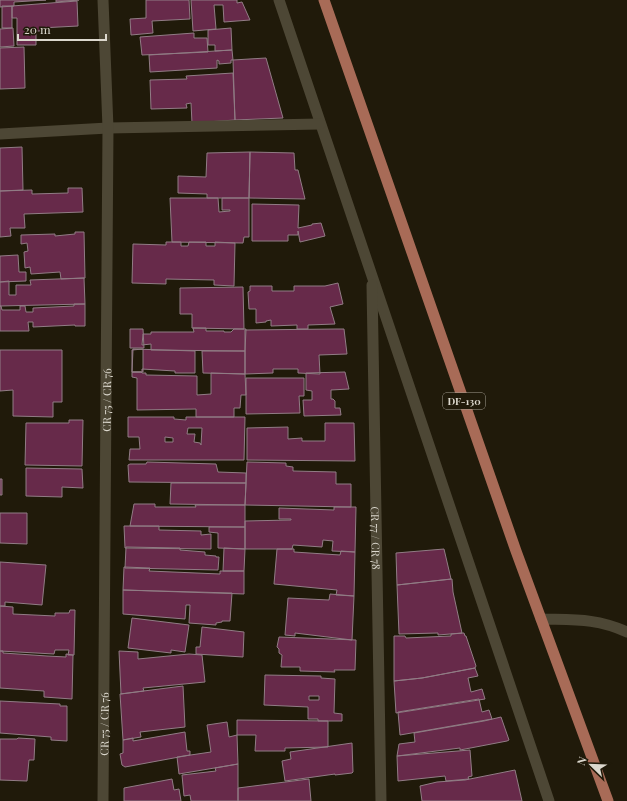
<svg xmlns="http://www.w3.org/2000/svg" width="627" height="801" font-family="'Playfair Display',serif">
  <style>
    .building { fill: #672a4a; stroke: #917c85; fill-rule: evenodd }
    .lines { fill: none; stroke-linecap: round; stroke-linejoin: round }
    .minor { stroke: #4d4735; stroke-width: 11 }
    .primary { stroke: #a86b57; stroke-width: 11 }
    .labels { text-anchor: middle; dominant-baseline: central; stroke-width: 3; stroke-linejoin: round; paint-order: stroke }
    .shield { fill: #201a0a; stroke: #a49f93; stroke-width: 1 }
    .shield-label { font-size: 10px; font-weight: bold; fill: #dcd8ce }
    .street-label { font-size: 11px; fill: #dcd8ce; stroke: #201a0a }
  </style>
  <rect width="100%" height="100%" fill="#201a0a"/>
  <path class="building" d="M0 0H46L14 2V6L0 7Z
    M56 0H79L56 2Z
    M146 0H189L190 19 152 21 153 33 131 35 130 19 146 18Z
    M191 0H237V3L242 2 250 20 224 22 223 5H214L216 29 193 31Z
    M77 1 78 26 40 28V31H33L32 32H36V45H17V18H12V6Z
    M2 6H12V28H2Z
    M13 28 14 46 0 47V29Z
    M231 28 232 50 215 51V45H208V30Z
    M194 33V38H207L208 52 142 55 140 37Z
    M24 47 25 88 0 89V48Z
    M232 50 233 60H231V63L219 64V61L217 60V68L150 72 149 55Z
    M266 58 283 118 235 120 233 60Z
    M233 73 235 120 192 123 191 103 186 104 187 108 151 109 150 80 187 79 186 76Z
    M22 147 23 190 0 191V148Z
    M250 152 294 153 295 170H298L305 199 249 198Z
    M250 152 249 198H207V194L178 193V176L206 177 207 153Z
    M68 188H82L83 212 24 214 25 228H10L11 236 0 237V191L32 190V194L68 193Z
    M170 198H218L219 212 230 211V210H222V198H249V237H244L243 243 172 242Z
    M252 204 299 205 298 228 312 225V224L321 223 325 236 300 242 298 231V235H288V241H252Z
    M75 232H84L85 278 61 279 60 272 31 274 30 267 25 268 24 252 28 251 27 243 21 244V235L55 234V236L75 234Z
    M166 242H181V246H188L189 242H206V246H215V242L235 243 234 286 214 285V280L166 279V284L132 283 133 244 166 245Z
    M18 255 19 272H26V281L0 282V256Z
    M84 278 85 304 0 306V282L9 281V295H16V285H31L30 280Z
    M338 283 343 304 330 307 335 324 308 325V329H297V325L271 326V320L266 321V322L256 323V309H249L248 292 250 291V286H272V291H294V286H325Z
    M243 287 244 329 192 328V314H180V288Z
    M74 304H85V326H75V325L33 327V322H28L29 331H0V306H1L2 310H20V306H25L26 312H33V308L74 306Z
    M193 328H206V331H224V332H231L234 329H246L245 351 151 350V344L142 345 143 334H151V332H194Z
    M130 329H143L144 348H130Z
    M336 329H344L347 354 319 355 320 374 298 373V369H273V373L245 374V330Z
    M133 349 195 351V373H175V371L142 369V372H132Z
    M0 350H62V402H53V417L13 416V390L0 391Z
    M132 350 143 349V372H132Z
    M202 351H245V374L203 373Z
    M132 372H141L142 373H146V375L197 376V395L211 394V373L245 374 246 395H241L240 408H234V417H196V409L137 410V378L132 377Z
    M345 372 349 389 331 390V399H333L335 401V408H340L341 415 304 416 303 400H312V391L306 390V373Z
    M246 378H304V396H299L300 413 246 414Z
    M128 417H174V419L186 420V417H245L244 460H129L130 449H140L139 437H128ZM188 428H202L201 445 200 443 194 442 195 434H187ZM165 437 173 438V442H165Z
    M69 420H83L82 466 25 465 26 423H69Z
    M325 423H354L355 461 247 460V428L288 427V439L302 438V441H325Z
    M147 462 216 464 218 472 246 473V483L129 482 128 465 130 464H146Z
    M247 462 286 463V466L293 467V471L336 472V484H351V507L245 505Z
    M26 468 82 469 83 488 62 487V497L26 496Z
    M0 479H2V495H0Z
    M171 483H246L245 505 170 504Z
    M134 504H155V507H196L195 505H245V527L130 526Z
    M334 507H356L355 552 332 551 333 541 323 540 322 547 293 545 292 549H245V521L291 520V519H279V508L334 510Z
    M0 513H27V544L0 543Z
    M124 526H159V530L201 531V535L211 534V549L125 548Z
    M209 527H245V549L218 548V533L209 532Z
    M126 547 180 548V550L205 552V555L216 556V557H219L218 570 125 568Z
    M224 548 245 549 244 571H223Z
    M277 549H294V552L340 555 341 551 355 552 354 596 336 595 337 590 274 584Z
    M444 549 451 579 397 585 396 553Z
    M0 562 46 565 42 605 5 602V606H0Z
    M124 567 150 568 149 571 220 574V571H244V594L123 590Z
    M452 579 453 592 462 633 438 635V633L399 634 397 585Z
    M123 590 232 593 230 621H222V622L216 623V625L189 623 190 605H186L185 619 123 614Z
    M330 594 354 596 352 640 295 633V636L285 635 288 598 329 600Z
    M0 606 13 607V614L55 616V613H69L70 610H75L74 655H68L69 650H55L54 654 0 651Z
    M132 618 189 625 185 652 171 650V653L128 648Z
    M202 627 244 632 243 657 196 654V647H200Z
    M464 633 465 636H466L476 666 475 668 422 678 394 681V636H405L406 638 451 636V634Z
    M279 637 356 640 355 670H334L335 672 300 671V667H281L282 655 279 653V649L277 647Z
    M0 651H3V653L47 656 66 657V654L73 655 72 699 44 697V691L0 688Z
    M119 651 138 652V659L189 654 202 655 205 682 143 688 144 691 121 694Z
    M475 668 478 676 468 678 471 692 482 689 485 699 396 713 394 681 422 678Z
    M265 675 321 676V678L335 679 334 713 342 714V721H318V719H308V707L264 705ZM309 696H319V700H309Z
    M183 686 185 727 140 732 141 737 123 740 120 694Z
    M479 699 482 712 489 710 492 719 400 735 398 712Z
    M0 701 60 704V706H67V741L51 740V737L0 733Z
    M501 717 509 740 507 741 460 750V748L397 756 399 744 415 742 414 733 484 721Z
    M237 720 328 721V747L285 748V751H255L256 735H237Z
    M227 722 229 737 237 735 238 764 179 774 177 757 211 752 207 725Z
    M185 732 187 751H190V755L125 767 122 765 120 754 123 753V740L133 738V741Z
    M18 738 35 739 34 760H29L27 781 0 780V739H17Z
    M352 743 353 772 352 773 335 775V774L285 781 282 761 291 759 290 752Z
    M470 750 472 776 468 777 469 779 446 781 445 776 398 781 397 756Z
    M238 764V801H191L190 795 184 796 182 775 216 771 215 768Z
    M515 770 522 801H422L420 786 437 782 465 780Z
    M172 779 174 790 179 789 181 801H124V788Z
    M309 779 311 801H238V788Z"/>
  <g class="lines">
    <g class="minor">
      <path d="M279 0 549 801"/>
      <path d="M0 134 108 128 320 124"/>
      <path id="s1" d="M372 285 381 801"/>
      <path d="M541 619C574 620 596 618 627 632"/>
      <path id="s2" d="M103 801 108 128 103 0"/>
    </g>
    <path class="primary" d="M324 0 516 551 608 801"/>
  </g>
  <g class="labels">
    <rect class="shield" x="443" y="393" width="42" height="16" rx="3"/>
    <g class="shield-label">
      <text x="464" y="401">DF-130</text>
    </g>
    <g class="street-label">
      <text stroke="none"><textPath href="#s2" startOffset="401">CR 75 / CR 76</textPath></text>
      <text stroke="none"><textPath href="#s1" startOffset="253">CR 77 / CR 78</textPath></text>
      <text stroke="none"><textPath href="#s2" startOffset="77">CR 75 / CR 76</textPath></text>
    </g>
  </g>
  <g transform="translate(591 765) rotate(293)" stroke="#201a0a" stroke-width="3" paint-order="stroke">
  <path d="M0-3L7 15L0 10L-7 15Z" fill="#dcd8ce"/>
  <text y="-6" font-size="11" font-weight="bold" text-anchor="middle" fill="#dcd8ce">N</text>
  </g>
  <path d="M18 34v6h88v-6" fill="none" stroke="#dcd8ce" stroke-width="2"/>
  <text x="24" y="34" font-size="12" fill="#dcd8ce" stroke="#201a0a" stroke-width="3" paint-order="stroke">20 m</text>
</svg>
